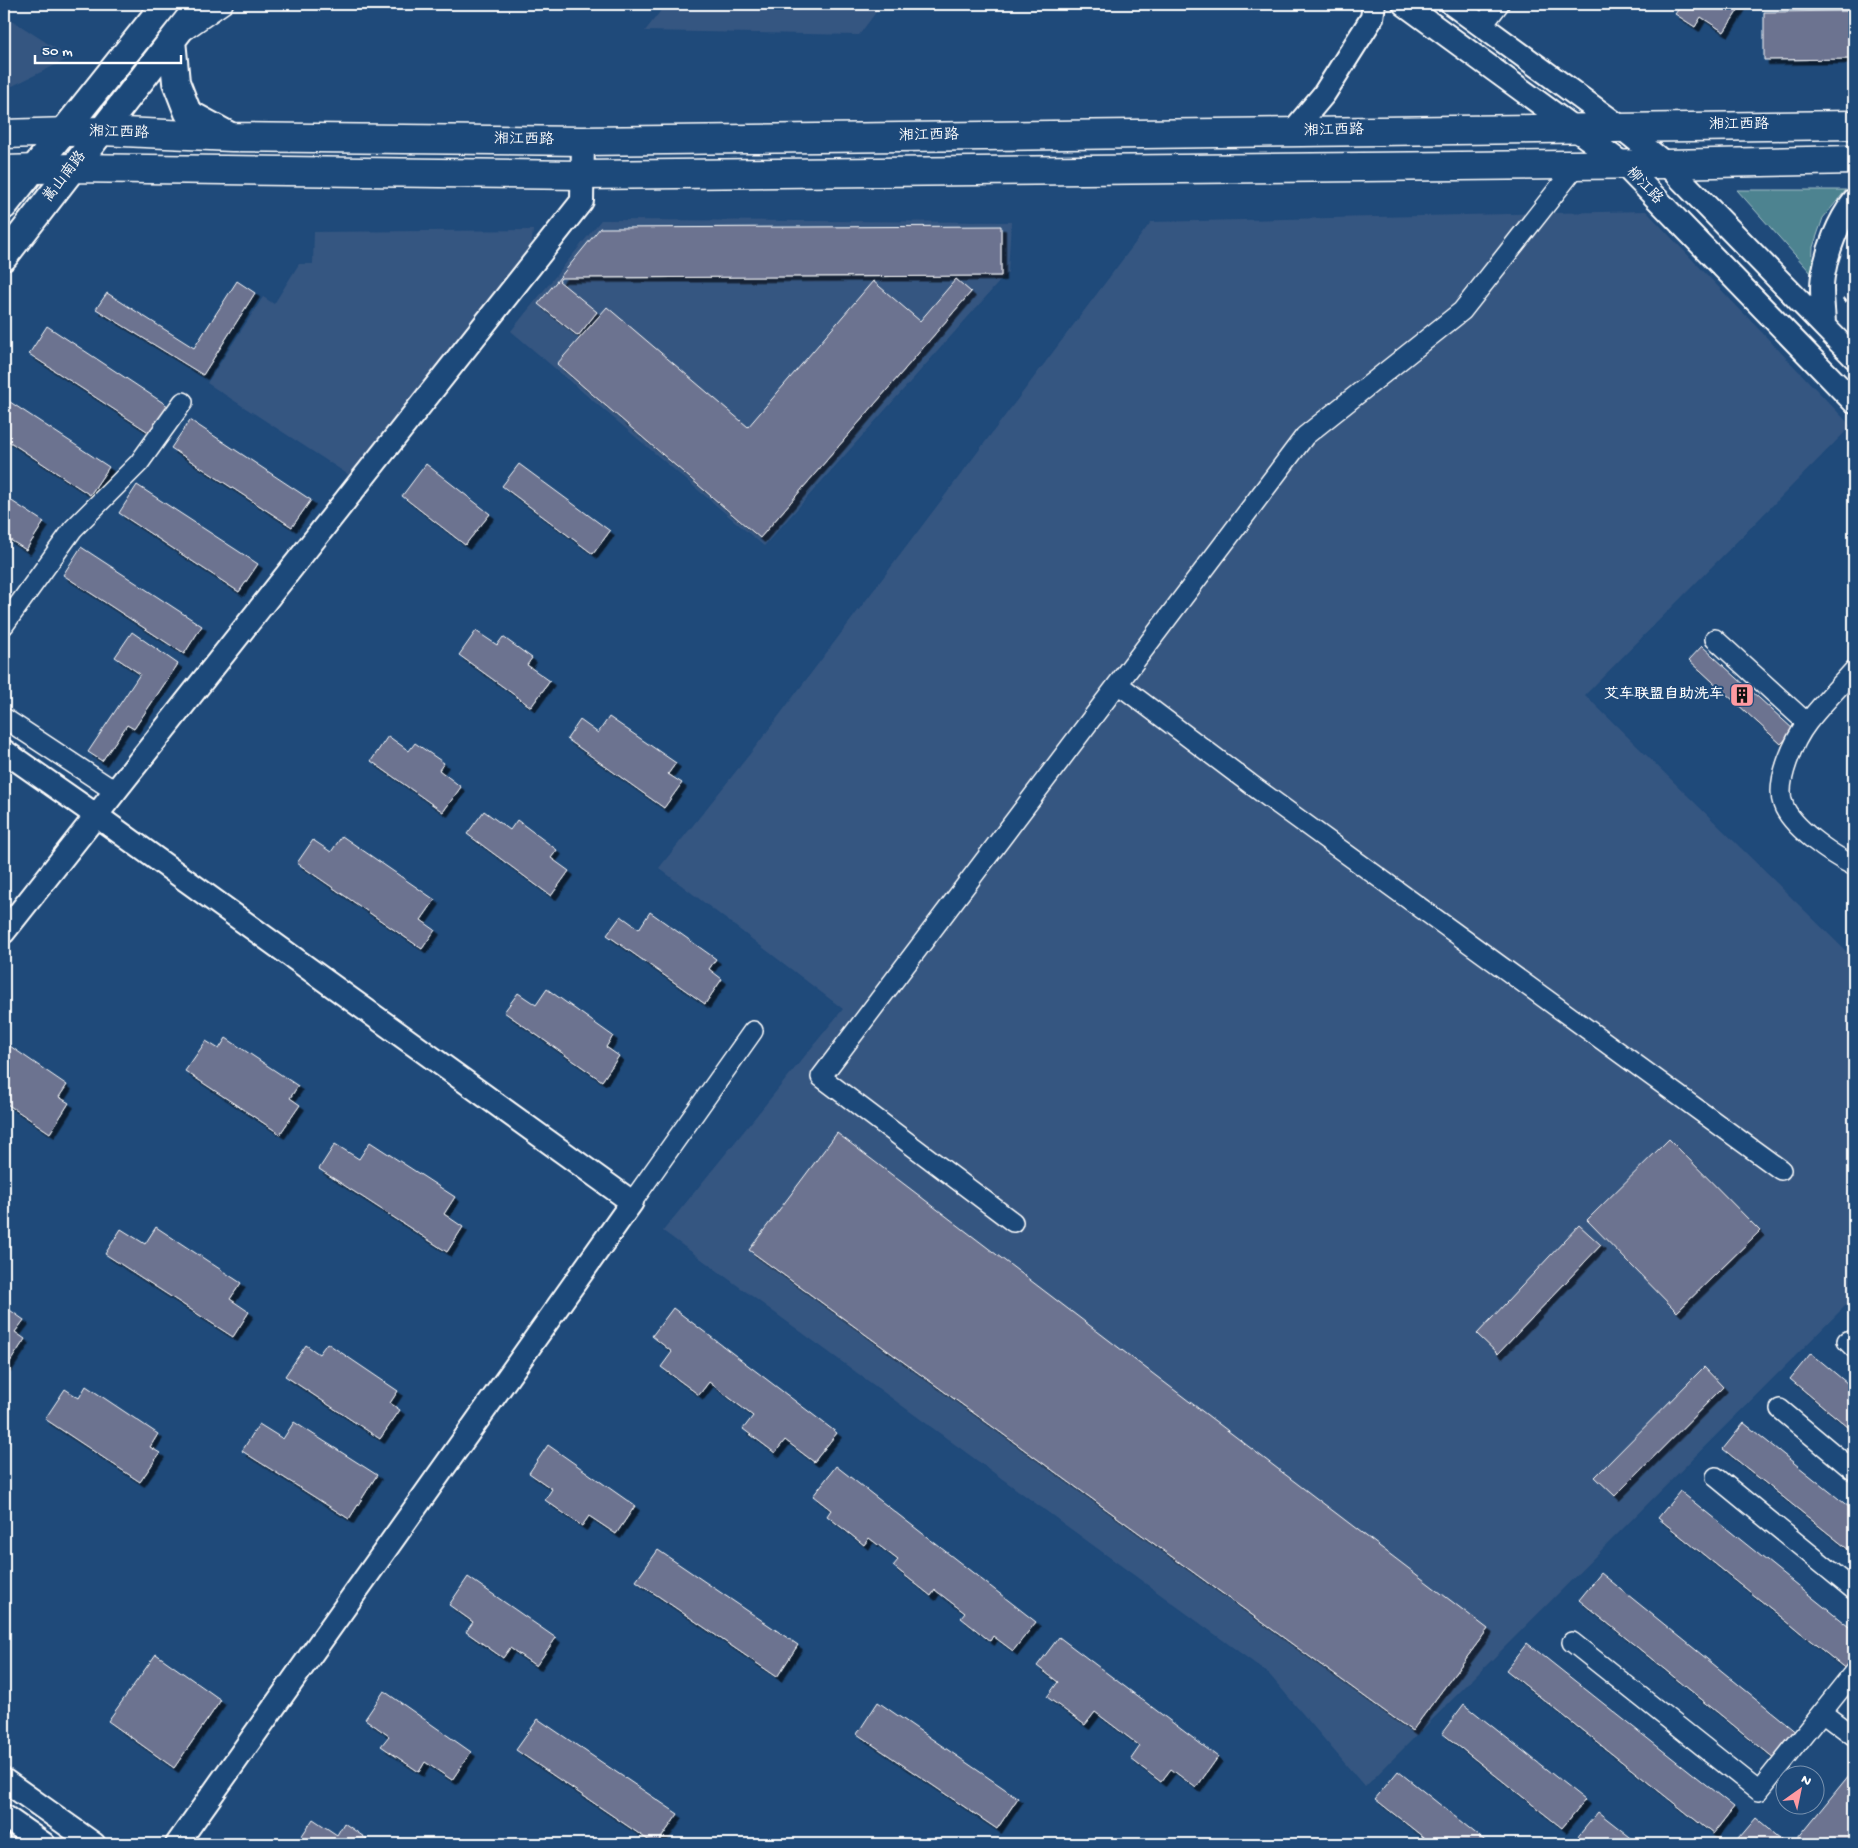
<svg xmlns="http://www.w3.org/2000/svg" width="1858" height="1848" font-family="'Gochi Hand','LXGW WenKai TC',sans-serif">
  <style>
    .built { fill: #365681 }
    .green { fill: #4d8390; stroke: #a6c1c8 }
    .building { fill: #6c7390; stroke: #fff; filter: url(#shadow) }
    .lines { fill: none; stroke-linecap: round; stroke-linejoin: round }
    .minor-casing { stroke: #fff; stroke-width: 22 }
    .tertiary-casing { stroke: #fff; stroke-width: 26 }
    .secondary-casing { stroke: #fff; stroke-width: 30 }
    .primary-casing { stroke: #fff; stroke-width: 31 }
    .path { stroke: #fff; stroke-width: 3; stroke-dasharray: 5 4; stroke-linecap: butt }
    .minor { stroke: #1f4a7a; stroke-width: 19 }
    .tertiary { stroke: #1f4a7a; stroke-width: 22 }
    .secondary { stroke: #1f4a7a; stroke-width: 26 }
    .primary { stroke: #1f4a7a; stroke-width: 28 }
    .labels { text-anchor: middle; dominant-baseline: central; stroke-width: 4; stroke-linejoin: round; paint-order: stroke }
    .street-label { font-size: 15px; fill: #fff; stroke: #1f4a7a }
    .poi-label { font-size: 15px; font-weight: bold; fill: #fff; stroke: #1f4a7a; text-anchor: end }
  </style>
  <defs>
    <filter id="shadow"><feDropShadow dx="4.5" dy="4.5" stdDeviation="0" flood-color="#0009"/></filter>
  </defs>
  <rect width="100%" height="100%" fill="#1f4a7a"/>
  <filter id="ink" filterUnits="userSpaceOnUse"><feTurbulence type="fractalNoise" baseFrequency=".02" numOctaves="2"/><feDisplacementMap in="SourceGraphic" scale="10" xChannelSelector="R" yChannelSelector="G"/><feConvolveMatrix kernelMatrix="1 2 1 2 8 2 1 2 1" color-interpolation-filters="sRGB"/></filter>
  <g filter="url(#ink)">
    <path class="built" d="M666 4H882L859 35 645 31Z
      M4 15 70 58 4 90Z
      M1646 211 1851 426 1585 695 1854 959V1297L1365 1787 1268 1673 663 1231 843 1009 659 868 757 745 1151 222Z
      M601 220 1011 222 1008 272 764 546 511 331Z
      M533 230 531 251 349 475 207 383 263 297 274 304 299 264H313L314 232Z"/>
    <path class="green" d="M1737 190H1846L1823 218 1813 247 1812 274Z"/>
    <path class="building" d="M1677 4H1742L1724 32 1701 17 1695 27 1675 14 1681 6Z
      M1854 11V59L1764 60V12Z
      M1001 226V276L561 278 559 281 597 312 578 336 538 304 600 228Z
      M956 279 971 292 760 538 557 364 607 307 748 427 873 281 920 321Z
      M237 281 255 293 203 375 96 309 107 293 194 348Z
      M47 326 168 406 150 433 29 354Z
      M4 398 109 467 90 495 4 438Z
      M190 420 311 500 292 527 171 448Z
      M426 464 490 514 465 545 402 496Z
      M519 464 610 531 593 554 502 486Z
      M137 485 258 564 239 592 119 513Z
      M4 496 44 522 26 550 4 536Z
      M81 547 202 626 184 654 63 575Z
      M476 631 497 645 503 637 532 658 527 665 550 681 531 707 459 655Z
      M132 632 178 664 134 729 127 725 102 761 88 752 140 674 115 657Z
      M1702 646 1794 730 1781 744 1689 660Z
      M609 717 676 763 668 774 682 783 664 808 567 739 580 720 598 733Z
      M388 736 409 751 415 743 444 763 439 770 461 787 443 812 371 761Z
      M484 811 510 830 517 820 557 850 551 858 569 871 551 896 467 834Z
      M342 836 435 900 421 920 435 930 422 949 297 863 313 840 331 852Z
      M650 912 716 959 709 969 722 979 705 1004 607 935 621 916 639 929Z
      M547 989 613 1036 606 1047 619 1056 602 1081 504 1012 518 993 536 1005Z
      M226 1038 298 1086 290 1098 300 1105 280 1134 185 1071 206 1041 219 1049Z
      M4 1042 67 1085 59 1097 69 1103 50 1133 4 1102Z
      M837 1133 1488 1629 1412 1731 749 1250Z
      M1669 1139 1760 1231 1677 1312 1587 1220Z
      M370 1142 455 1197 444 1214 463 1227 447 1252 319 1169 335 1144 359 1159Z
      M1579 1225 1601 1245 1498 1354 1477 1334Z
      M156 1227 241 1283 230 1299 249 1312 233 1337 105 1254 121 1229 145 1244Z
      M4 1306 24 1320 15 1332 25 1339 6 1368 4 1367Z
      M673 1308 837 1433 814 1462 785 1440 775 1453 743 1429 753 1416 709 1382 699 1395 661 1367 672 1352 652 1336Z
      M327 1343 398 1391 390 1403 400 1410 380 1439 285 1376 306 1345 319 1354Z
      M1811 1353 1854 1389V1432L1790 1379Z
      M1704 1367 1723 1387 1615 1496 1595 1477Z
      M86 1386 158 1434 150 1447 160 1453 140 1482 45 1419 65 1389 79 1398Z
      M294 1422 377 1475 349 1519 242 1451 259 1424 283 1439Z
      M1744 1423 1854 1511V1554L1723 1449Z
      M548 1445 635 1506 616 1534 589 1516 582 1526 545 1500 552 1489 529 1473Z
      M836 1466 1036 1622 1013 1651 993 1636 990 1641 961 1618 965 1613 935 1590 931 1596 893 1566 898 1560 869 1538 864 1545 827 1516 831 1510 813 1496Z
      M1680 1491 1854 1631V1661L1847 1670 1658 1518Z
      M658 1550 798 1645 777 1677 636 1581Z
      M1601 1573 1797 1732 1775 1759 1579 1600Z
      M468 1577 556 1638 536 1666 510 1648 503 1658 466 1632 473 1622 449 1605Z
      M1059 1637 1218 1757 1196 1788 1171 1769 1161 1782 1131 1759 1140 1746 1095 1712 1085 1725 1047 1697 1058 1682 1037 1666Z
      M1527 1643 1734 1807 1713 1834 1506 1670Z
      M156 1654 221 1700 174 1768 108 1721Z
      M384 1691 471 1752 452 1780 425 1762 419 1772 381 1746 389 1736 365 1719Z
      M878 1702 1018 1798 997 1829 857 1734Z
      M1464 1704 1585 1800 1562 1828 1442 1733Z
      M538 1719 678 1814 657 1844H654L516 1750Z
      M1854 1769V1842L1852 1844H1793Z
      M1398 1771 1489 1844H1432L1375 1799Z
      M1598 1812 1639 1844H1583L1576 1839Z
      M1756 1818 1787 1844H1734Z
      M313 1819 337 1835 344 1823 367 1839 364 1844H300L297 1843Z"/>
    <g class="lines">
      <defs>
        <path id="minor" d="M1482 26 1499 4
          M187 29 223 4
          M4 625 73 529 139 463 183 402
          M1715 639 1807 723
          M1854 670C1839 687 1822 704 1808 722 1794 740 1775 782 1783 804 1791 827 1832 855 1854 866
          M1118 684 1253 786 1781 1170
          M4 718 116 792
          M632 1202 753 1031
          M1013 1222 821 1077 1305 436 1462 311 1577 165
          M1847 1341 1854 1348
          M1780 1409 1854 1471
          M1716 1477 1854 1590
          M1572 1642 1759 1791 1854 1672
          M1822 1712 1854 1736"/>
        <path id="tertiary" d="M1404 4 1623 164 1854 402
          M1452 4 1619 126 1666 164 1854 357
          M1293 131 1324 94 1372 18 1374 4
          M1824 326C1824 310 1820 292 1823 276 1827 251 1838 221 1854 201
          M4 751 97 816 632 1202 177 1844
          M4 932 582 201 583 141
          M4 1780 94 1844
          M4 1816 44 1844"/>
        <path id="secondary" d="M172 40 176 82 188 113 232 137
          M4 206 165 4
          M4 257 200 4"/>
        <path id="primary" d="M4 134 101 131 232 137 583 141 1854 125
          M4 170 72 168 583 175 1666 164 1854 160"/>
      </defs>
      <use href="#minor" class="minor-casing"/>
      <use href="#tertiary" class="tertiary-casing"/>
      <use href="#secondary" class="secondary-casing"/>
      <use href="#primary" class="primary-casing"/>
      <path class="path" d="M1843 298 1854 310"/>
      <use href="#minor" class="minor"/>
      <use href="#tertiary" class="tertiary"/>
      <use href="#secondary" class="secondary"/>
      <use href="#primary" class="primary"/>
    </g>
  </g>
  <defs>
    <symbol id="building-square" viewBox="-11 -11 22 22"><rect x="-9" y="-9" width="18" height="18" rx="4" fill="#ff9aa2" stroke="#1f4a7a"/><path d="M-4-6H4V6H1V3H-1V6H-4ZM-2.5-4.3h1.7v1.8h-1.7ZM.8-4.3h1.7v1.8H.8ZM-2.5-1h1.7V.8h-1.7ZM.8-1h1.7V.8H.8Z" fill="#111"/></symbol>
  </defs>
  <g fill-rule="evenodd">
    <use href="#building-square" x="1728" y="681" width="28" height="28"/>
  </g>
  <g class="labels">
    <g class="street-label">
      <text x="1739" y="125">湘江西路</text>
      <text transform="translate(1334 131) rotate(-1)">湘江西路</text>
      <text transform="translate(119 133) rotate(2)">湘江西路</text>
      <text transform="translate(929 136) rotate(-1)">湘江西路</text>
      <text transform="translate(524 140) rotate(1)">湘江西路</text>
      <text transform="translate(65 177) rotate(-52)">嵩山南路</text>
      <text transform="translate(1644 186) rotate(46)">柳江路</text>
    </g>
    <g class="poi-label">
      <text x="1724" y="695">艾车联盟自助洗车</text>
    </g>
  </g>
  <rect width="1858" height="1848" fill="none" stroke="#1f4a7a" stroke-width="20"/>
  <rect x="10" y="10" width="1838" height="1828" fill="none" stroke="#fff" stroke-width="2" filter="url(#ink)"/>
  <g transform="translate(1800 1790) rotate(33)"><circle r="24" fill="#1f4a7a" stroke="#7992af"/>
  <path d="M0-4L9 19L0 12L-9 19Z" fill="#ff9aa2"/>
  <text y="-8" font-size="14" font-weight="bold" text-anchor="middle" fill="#ffffff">N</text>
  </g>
  <path d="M35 55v8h146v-8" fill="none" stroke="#ffffff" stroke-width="2.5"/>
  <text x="42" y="55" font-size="15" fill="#ffffff" stroke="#1f4a7a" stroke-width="4" paint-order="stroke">50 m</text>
</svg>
